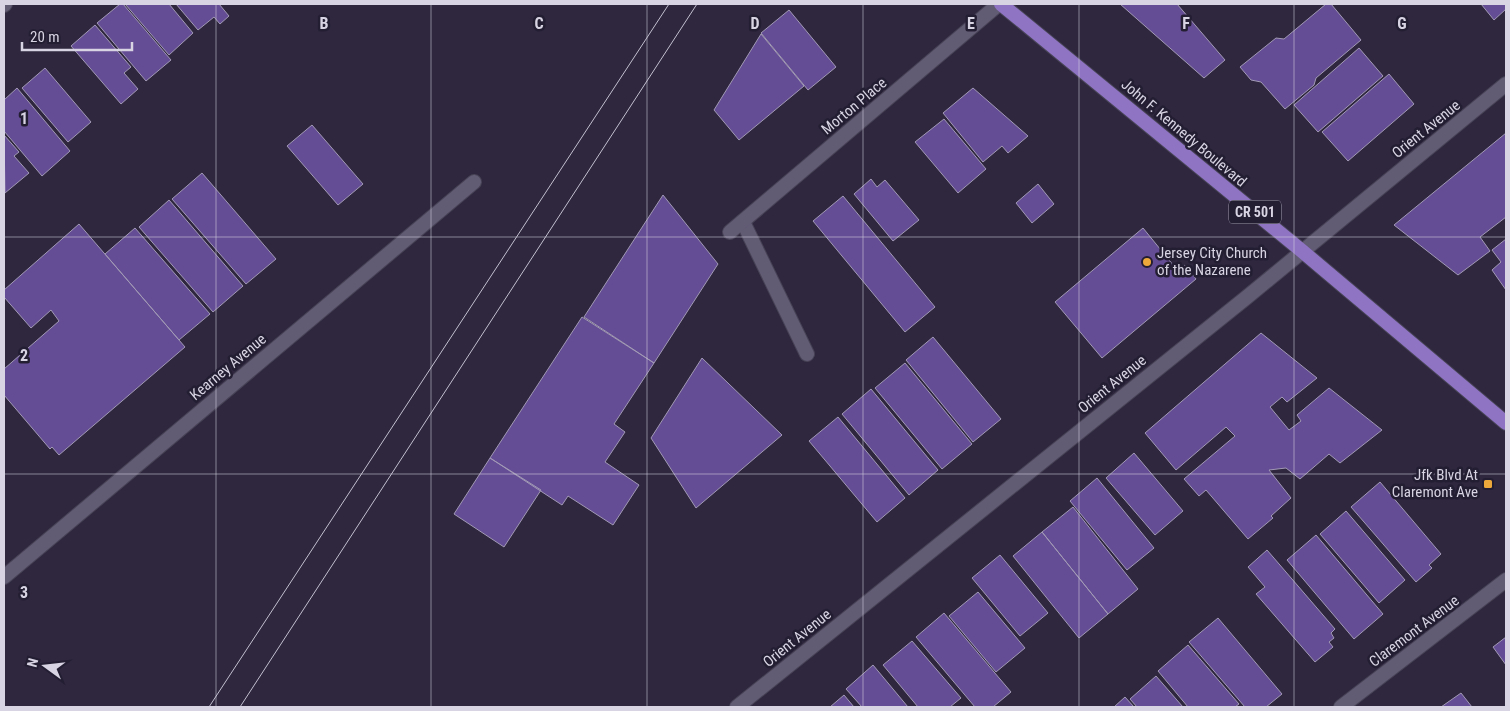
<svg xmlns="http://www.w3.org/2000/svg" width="1510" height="711" font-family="'Roboto Condensed',sans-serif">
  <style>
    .building { fill: #654d95; stroke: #a199b5 }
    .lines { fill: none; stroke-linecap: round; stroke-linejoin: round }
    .service-casing { stroke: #484356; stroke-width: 16 }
    .minor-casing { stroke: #484356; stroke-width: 16 }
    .primary-casing { stroke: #484356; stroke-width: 16 }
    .service { stroke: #625b74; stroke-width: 14 }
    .minor { stroke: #625b74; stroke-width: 14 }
    .primary { stroke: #8e74c3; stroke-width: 14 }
    .tram { stroke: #c3bfcf; stroke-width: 1 }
    .grid { fill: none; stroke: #d8d4e3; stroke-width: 1; stroke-opacity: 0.55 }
    .poi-dot { fill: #eda83b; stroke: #241e33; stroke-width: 2 }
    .labels { text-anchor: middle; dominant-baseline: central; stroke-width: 5; stroke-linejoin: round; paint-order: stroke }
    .shield { fill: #241e33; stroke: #a29dae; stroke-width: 1 }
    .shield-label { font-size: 14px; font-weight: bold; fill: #d8d4e3 }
    .street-label { font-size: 15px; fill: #d8d4e3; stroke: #241e33 }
    .poi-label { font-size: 15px; fill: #d8d4e3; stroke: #241e33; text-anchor: start }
    .grid-label { font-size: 16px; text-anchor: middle; font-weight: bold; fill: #d8d4e3; stroke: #241e33; stroke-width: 5; stroke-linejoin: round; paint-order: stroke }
  </style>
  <rect width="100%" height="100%" fill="#2e273e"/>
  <path class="building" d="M120 4H123L171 60 146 81 97 23Z
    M125 4H169L193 33 169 55Z
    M176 4H219L229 16 220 24 214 17 198 30Z
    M1120 4H1177L1225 60 1204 78Z
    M1326 4H1331L1361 40 1316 78 1314 85 1285 109 1261 82 1251 80 1240 67 1276 38 1284 39Z
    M1481 4H1506V9L1494 20Z
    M789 10 836 67 808 90 761 33Z
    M95 25 131 67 124 73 138 89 121 104 71 46Z
    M761 34 804 86 739 140 714 110Z
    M1359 48 1383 76 1318 132 1294 105Z
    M45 68 91 122 68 142 22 88Z
    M1389 74 1414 104 1348 161 1322 132Z
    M17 88 70 151 42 176 4 131V100Z
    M973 88 1028 136 1008 153 1002 146 983 162 943 113Z
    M944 119 986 169 958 193 915 142Z
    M312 125 363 184 338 205 287 146Z
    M1506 133V217L1480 237 1490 251 1458 275 1394 225Z
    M4 135 19 152 14 156 29 173 5 193Z
    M202 173 276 259 246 284 172 199Z
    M871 179 877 187 885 180 919 220 893 241 854 194Z
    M1038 184 1054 204 1032 223 1016 203Z
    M663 195 718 264 654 363 584 317Z
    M843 196 935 307 905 332 813 221Z
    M169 200 243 286 213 312 139 227Z
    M79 224 185 347 59 455 52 447 50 449 4 395V369L59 321 51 310 31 328 4 297V290Z
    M135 228 210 314 179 340 105 254Z
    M1143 228 1178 271 1185 265 1196 279 1102 358 1055 302Z
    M1506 239V290L1492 270 1501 262 1492 250Z
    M582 317 654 363 614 424 625 432 605 462 639 485 613 525 568 496 562 505 490 458Z
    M1261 333 1317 378 1287 402 1282 397 1270 407 1289 430 1301 421 1297 415 1329 388 1382 430 1340 463 1329 454 1300 479 1286 468 1269 470 1291 498 1271 516 1273 518 1248 539 1206 490 1199 496 1184 479 1235 436 1226 427 1176 470 1145 433Z
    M933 337 1001 419 973 442 906 360Z
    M702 358 782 435 696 508 651 438Z
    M905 363 972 444 942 469 875 388Z
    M871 389 938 470 909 495 842 414Z
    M838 417 905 498 877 522 809 441Z
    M1134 453 1183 511 1155 535 1106 478Z
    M490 458 541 490 504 547 454 514Z
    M1097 478 1154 548 1127 570 1070 501Z
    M1380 482 1441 554 1429 565 1432 568 1416 582 1351 507Z
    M1073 507 1138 589 1108 614 1042 532Z
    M1346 511 1405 580 1379 603 1320 534Z
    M1042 532 1108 614 1079 638 1013 556Z
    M1316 535 1383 614 1354 639 1287 560Z
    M1267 550 1335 629 1331 633 1334 638 1329 642 1333 647 1315 662 1256 594 1265 587 1248 567Z
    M1000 555 1048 613 1020 636 972 578Z
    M978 592 1025 648 996 672 949 616Z
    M944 613 1011 692 993 707H975L916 637Z
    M1218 618 1282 694 1266 707H1245L1189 642Z
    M1506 637V665L1493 647Z
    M912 641 961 698 950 707H918L883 665Z
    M1188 645 1239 704 1235 707H1188L1158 671Z
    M873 665 908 707H862L846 689Z
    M1156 676 1183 707H1137L1130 699Z
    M1461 693 1472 707H1441Z
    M844 695 854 707H830Z
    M1125 697 1134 707H1114Z"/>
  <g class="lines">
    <defs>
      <path id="service" d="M743 222 807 354"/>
      <path id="minor" d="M4 5 5 4
        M730 232 999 4
        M4 577 474 182
        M737 707 1247 297 1506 84
        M1341 707 1506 580"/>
      <path id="primary" d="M1001 4 1302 251 1506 423"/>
    </defs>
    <use href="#service" class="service-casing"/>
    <use href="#minor" class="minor-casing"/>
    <use href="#primary" class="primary-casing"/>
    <use href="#service" class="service"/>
    <use href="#minor" class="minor"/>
    <use href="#primary" class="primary"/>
    <path class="tram" d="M209 707 669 4
      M240 707 697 4"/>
  </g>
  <path class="grid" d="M216 4V707M431 4V707M647 4V707M863 4V707M1079 4V707M1294 4V707M4 237H1506M4 474H1506"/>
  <g class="poi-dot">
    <circle cx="1147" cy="262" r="5"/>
    <rect x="1483" y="479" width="10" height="10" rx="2.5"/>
  </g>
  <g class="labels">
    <rect class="shield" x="1229" y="200.5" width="52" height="23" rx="4"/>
    <g class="shield-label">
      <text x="1255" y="212">CR 501</text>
    </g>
    <g class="street-label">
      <text transform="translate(854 106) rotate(-40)">Morton Place</text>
      <text transform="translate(1426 129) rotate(-39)">Orient Avenue</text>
      <text transform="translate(1184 133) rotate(40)">John F. Kennedy Boulevard</text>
      <text transform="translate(228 367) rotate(-40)">Kearney Avenue</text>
      <text transform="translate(1112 384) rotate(-39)">Orient Avenue</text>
      <text transform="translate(1414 631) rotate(-37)">Claremont Avenue</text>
      <text transform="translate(797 638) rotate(-39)">Orient Avenue</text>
    </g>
    <g class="poi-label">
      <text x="1157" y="253">Jersey City Church<tspan x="1157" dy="17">of the Nazarene</tspan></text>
      <text x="1478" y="475" text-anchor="end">Jfk Blvd At<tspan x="1478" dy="17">Claremont Ave</tspan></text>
    </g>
  </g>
  <g class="grid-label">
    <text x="324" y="29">B</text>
    <text x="539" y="29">C</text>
    <text x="755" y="29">D</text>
    <text x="971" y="29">E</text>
    <text x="1186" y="29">F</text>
    <text x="1402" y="29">G</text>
    <text x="24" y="124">1</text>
    <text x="24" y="361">2</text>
    <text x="24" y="598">3</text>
  </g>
  <rect width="1510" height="711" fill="none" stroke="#d8d4e3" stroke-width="10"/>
  <g transform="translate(45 666) rotate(285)" stroke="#241e33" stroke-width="4" paint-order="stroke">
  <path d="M0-4L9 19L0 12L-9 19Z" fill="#d8d4e3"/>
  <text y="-8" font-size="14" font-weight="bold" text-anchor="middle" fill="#d8d4e3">N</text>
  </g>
  <path d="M22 42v8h110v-8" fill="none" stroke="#d8d4e3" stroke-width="2.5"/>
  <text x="30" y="42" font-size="15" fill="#d8d4e3" stroke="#241e33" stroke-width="4" paint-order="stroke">20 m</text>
</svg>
